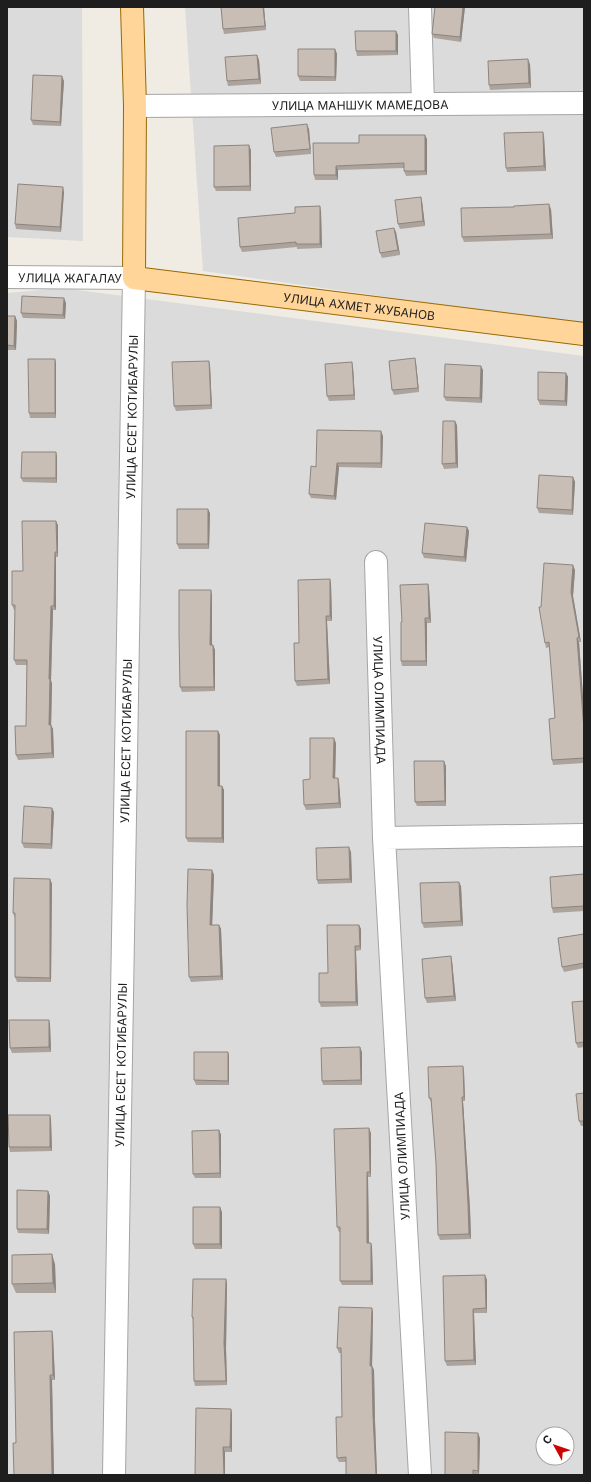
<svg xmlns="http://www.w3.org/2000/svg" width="591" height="1482" font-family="Inter,sans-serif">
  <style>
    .residential { fill: #dcdbdb; fill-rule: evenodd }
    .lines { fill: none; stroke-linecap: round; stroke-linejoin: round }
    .minor-casing { stroke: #a5a5a5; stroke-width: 24 }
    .major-casing { stroke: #986900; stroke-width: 24 }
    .minor { stroke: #fff; stroke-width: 22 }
    .major { stroke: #ffd599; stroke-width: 22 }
    .wall { fill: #aca39d }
    .shaded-wall { fill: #8c857f }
    .building { fill: #c8beb6; stroke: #8c857f }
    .labels { text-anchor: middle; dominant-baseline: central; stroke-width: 4; stroke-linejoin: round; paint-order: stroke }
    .street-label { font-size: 12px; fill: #1e1e1e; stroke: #fff }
  </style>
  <rect width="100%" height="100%" fill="#f0ece3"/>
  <path class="residential" d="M7 7H82L83 241 7 237Z
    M185 7H584V325L203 271Z
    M62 288 584 356V1475H7V293ZM543 1434H567V1458H543Z"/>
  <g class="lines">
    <defs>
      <g id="minor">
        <path d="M420 7 423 104"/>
        <path id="s1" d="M135 106 584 103"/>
        <path id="s2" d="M7 277 134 278 114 1475"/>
        <path id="s3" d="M376 562 384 838"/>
        <path d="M420 1475 384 838 584 835"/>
      </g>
      <g id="major">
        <path id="s4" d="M132 7 135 106 134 278 584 334"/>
      </g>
    </defs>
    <use href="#minor" class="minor-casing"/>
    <use href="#major" class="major-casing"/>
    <use href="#minor" class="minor"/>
    <use href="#major" class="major"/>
  </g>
  <path class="wall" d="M221 7H264L266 30 224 34 223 29Z
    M435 7H465L461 42 434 38 432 34Z
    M396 31 398 35V55L357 56 356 51Z
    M335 49 337 54 336 81H300L298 76Z
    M257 55 259 60 261 84 228 86 227 81Z
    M530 64 531 88 490 90 489 85Z
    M64 81 61 126 33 125 31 120Z
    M309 129 311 154 276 157 274 152Z
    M544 136 546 171 507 172 506 168Z
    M427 139V175L406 176 404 171V168L338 170V180H315L314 175 359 143Z
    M251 150V191H216L214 187Z
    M64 192 61 232 16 229 15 224Z
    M422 201 425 226 400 229 398 224Z
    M551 209 553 239 464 242 462 237Z
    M321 211 322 248 297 249V247L242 252 240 247 295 213Z
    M396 232 400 255 382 258 380 253Z
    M66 303 65 319 23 318 21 313Z
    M7 316H15L17 321 16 350H7Z
    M55 359 56 364V418H30L29 413Z
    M416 363 419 392 394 395 392 390Z
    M210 365 212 409 176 411 174 406Z
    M353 367 355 400 329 401 327 396Z
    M483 370 482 403 446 401 444 397Z
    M566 373 568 377 567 406 540 405 538 400Z
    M457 425 458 468 444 469 442 464Z
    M383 436 382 468 339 467 336 500 311 498 309 494 316 467Z
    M56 452 57 457V483L23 482 21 478Z
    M573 477 575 482 573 515 539 513 537 508Z
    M210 513 209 549H179L177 544Z
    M58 525V557H56V610H53L51 680 52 684 51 725 53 729 54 758 18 760 16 755 26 726 27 665H16L14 660 15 610H14L12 605 23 571Z
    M467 527 469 531 466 562 424 558 422 553Z
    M575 570 573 596 581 642H579L584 710V763L553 765 552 760 555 718 550 647 546 648 545 643 541 607Z
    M330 579 331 584 332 621H327L330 684 297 686 295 681 299 643Z
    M428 584 429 588 431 623H427V666H402L401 661 402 622Z
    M212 595V645H213L215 650V691L182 692 180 687Z
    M218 731 220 735V786H222L224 790V843L188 842 186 838Z
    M336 743 335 778H338L339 782 341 808 306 810 304 805 310 779Z
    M446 766V806H417L415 802Z
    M54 812 52 849 24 848 22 843Z
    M351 852 352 883 318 884 317 880Z
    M212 870 214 875 212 925H219L221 929 223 980 191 982 189 977Z
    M584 874V911L553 913 552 908Z
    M50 879 52 884 51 982H17L15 977V918L13 913Z
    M461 886 463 926 424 928 422 923Z
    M359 925 361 929V950L356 951 358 1006 321 1007 319 1002 328 973Z
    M584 934V968L564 972 562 967Z
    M451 956 452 961 456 1001 427 1003 425 998Z
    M584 1001V1047L578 1048 576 1043Z
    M50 1024 51 1052 12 1053 10 1048Z
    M228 1052 229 1056V1085H196L194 1080Z
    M362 1052V1085H323L322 1081Z
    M464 1071 465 1101H463L470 1209 471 1239 440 1240 438 1235 436 1163 431 1102 429 1098Z
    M584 1093V1126H581L579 1121Z
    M50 1115 51 1120 52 1151 10 1152 9 1147Z
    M219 1130 221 1135V1178H195L193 1174Z
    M371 1133V1177H368L369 1243 372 1247 373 1285H342L340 1281V1232H339L337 1227Z
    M48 1191 50 1196 49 1234 18 1233 17 1229Z
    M222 1212V1249H195L193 1244Z
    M55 1264 56 1293H16L12 1284Z
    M485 1275 487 1280V1313H474L476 1365 447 1366 445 1361Z
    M226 1279 227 1284 226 1348 227 1385 195 1386 194 1381 193 1320 192 1317Z
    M372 1308 373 1313 372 1366 374 1370 375 1421 377 1475H346V1462H339L337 1458 342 1417 341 1353H339L337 1348Z
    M52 1331 53 1336 55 1380H52L54 1475H14L16 1443Z
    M231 1409 232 1414V1452H225V1475H195Z
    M480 1438 479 1475H445Z"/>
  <path class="shaded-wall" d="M263 7H264L266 30 265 26Z
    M463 7H465L461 42 460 37Z
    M396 31 398 35V55L396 51Z
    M335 49 337 54 336 81 335 77Z
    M257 55 259 60 261 84 259 79Z
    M528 59 530 64 531 88 529 83Z
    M62 76 64 81 61 126 60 122Z
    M307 124 309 129 311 154 310 149Z
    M543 132 544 136 546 171 544 166Z
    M425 135 427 139V175L425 171Z
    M249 145 251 150V191L250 186Z
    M336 166 338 170V180L336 175Z
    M63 187 64 192 61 232 60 227Z
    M421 197 422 201 425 226 423 221Z
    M549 204 551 209 553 239 551 234Z
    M320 206 321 211 322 248 320 244Z
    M394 228 396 232 400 255 398 250Z
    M64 298 66 303 65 319 63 315Z
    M15 316 17 321 16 350 14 346Z
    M415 358 416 363 419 392 418 388Z
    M55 359 56 364V418L55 413Z
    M209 361 210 365 212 409 211 405Z
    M352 362 353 367 355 400 354 395Z
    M481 366 483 370 482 403 480 398Z
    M566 373 568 377 567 406 565 401Z
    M455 421 457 425 458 468 456 463Z
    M381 431 383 436 382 468 381 463Z
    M56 452 57 457V483L56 478Z
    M337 463 339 467 336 500 334 496Z
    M573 477 575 482 573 515 572 510Z
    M208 509 210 513 209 549 208 544Z
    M56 521 58 525V557L57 552Z
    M467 527 469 531 466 562 464 557Z
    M55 552 56 557V610L54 606Z
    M573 565 575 570 573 596 581 642 579 637 571 592Z
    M330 579 331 584 332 621 330 616Z
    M428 584 429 588 431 623 429 618Z
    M211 590 212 595V650L210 645Z
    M51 606 53 610 51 680 52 684 51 730 49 725V679Z
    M326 616 327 621 330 684 328 679Z
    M425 618 427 623V666L426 661Z
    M577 638 579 642 584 710V730Z
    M213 645 215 650V691L214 687Z
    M51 725 53 729 54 758 52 753Z
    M218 731 220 735V790L218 786Z
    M334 738 336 743 335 783 333 778Z
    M444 761 446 766V806L445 801Z
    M338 778 339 782 341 808 339 803Z
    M222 786 224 790V843L222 838Z
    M52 808 54 812 52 849 51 844Z
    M349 847 351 852 352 883 350 879Z
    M212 870 214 875 212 930 210 925Z
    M50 879 52 884 51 982 50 978Z
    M459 882 461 886 463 926 461 921Z
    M219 925 221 929 223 980 221 976Z
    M359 925 361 929V950L360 946Z
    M355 946 356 951 358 1006 356 1002Z
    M451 956 452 961 456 1001 454 996Z
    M49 1020 50 1024 51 1052 49 1047Z
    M360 1047 362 1052V1085L361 1080Z
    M228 1052 229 1056V1085L228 1081Z
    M463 1066 464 1071 465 1101 464 1097Z
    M462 1097 463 1101 470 1209 471 1239 469 1234Z
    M50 1115 51 1120 52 1151 50 1147Z
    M369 1128 371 1133V1177L370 1172Z
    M219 1130 221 1135V1178L220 1173Z
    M367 1172 368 1177 369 1247 367 1243Z
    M48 1191 50 1196 49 1234 47 1229Z
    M220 1207 222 1212V1249L220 1244Z
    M371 1243 372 1247 373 1285 371 1281Z
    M52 1254 55 1264 56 1293 53 1283Z
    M485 1275 487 1280V1313L486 1308Z
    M226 1279 227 1284 226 1348 227 1385 226 1381 224 1343Z
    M372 1308 373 1313 372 1370 370 1366Z
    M473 1309 474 1313 476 1365 474 1360Z
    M52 1331 53 1336 55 1380 53 1375Z
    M372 1366 374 1370 375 1421 377 1475H376L373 1416Z
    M50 1375 52 1380 54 1475H52Z
    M231 1409 232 1414V1452L230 1447Z
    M478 1433 480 1438 479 1475 478 1471Z
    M223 1447 225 1452V1475H224Z"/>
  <path class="building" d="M221 7H263L265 26 223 29Z
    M435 7H463L460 37 432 34Z
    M355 31H396V51H356Z
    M298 49H335V77L298 76Z
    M257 55 259 79 227 81 225 57Z
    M528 59 529 83 489 85 488 61Z
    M33 75 62 76 60 122 31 120Z
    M307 124 310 149 274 152 271 128Z
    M543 132 544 166 506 168 504 133Z
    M359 135H425V171H404V163L336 166V175H314L313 143H359Z
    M249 145 250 186 214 187V146Z
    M18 184 63 187 60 227 15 224Z
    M421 197 423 221 398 224 395 200Z
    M549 204 551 234 462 237 461 208 514 207V206Z
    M320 206V244H296V242L240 247 238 218 295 213V207Z
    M394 228 398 250 380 253 376 231Z
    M22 296 64 298 63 315 21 313Z
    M7 316H15L14 346 7 345Z
    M415 358 418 388 392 390 389 361Z
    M28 359H55V413H29Z
    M209 361 211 405 174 406 172 362Z
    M352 362 354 395 327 396 325 364Z
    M445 364 481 366 480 398 444 397Z
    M538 372 566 373 565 401 538 400Z
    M443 421H455L456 463 442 464Z
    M317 430 381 431V463H337L334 496 309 494 311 466 316 467Z
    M22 452H56V478H21Z
    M539 475 573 477 572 510 537 508Z
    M177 509H208V544H177Z
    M22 521H56L57 552H55L54 606H51L49 679H50L49 725H51L52 753 16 755 15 726H26L27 660H14L15 605H12V571H23Z
    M425 523 467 527 464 557 422 553Z
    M544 563 573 565 571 592 579 637 577 638 584 730V758L552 760 549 719 555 718 549 642 545 643 539 607H541Z
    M330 579V616H326L328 679 295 681 294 643H299L298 580Z
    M428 584 429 618H425L426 661H401V622H402L400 585Z
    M179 590H211L210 645H213L214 687H180L179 633Z
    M186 731H218V786H222V838H186Z
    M310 738H334L333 778H338L339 803 304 805 303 780 310 779Z
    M414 761H444L445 801 415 802Z
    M24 806 52 808 51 844 22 843Z
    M349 847 350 879 317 880 316 848Z
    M188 869 212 870 210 925H219L221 976 189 977 187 905Z
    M584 874V906L552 908 550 877Z
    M14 878 50 879V978L15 977V913H13Z
    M459 882 461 921 422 923 420 883Z
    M327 925H359L360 946H355L356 1002H319V973H328Z
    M584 934V963L562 967 558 938Z
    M451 956 454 996 425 998 422 959Z
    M584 1001V1042L576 1043 572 1002Z
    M9 1020H49V1047L10 1048Z
    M360 1047 361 1080 322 1081 321 1048Z
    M194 1052H228V1081L194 1080Z
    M463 1066 464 1097H462L468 1204 469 1234 438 1235 436 1163 431 1098H429L428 1067Z
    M584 1093V1121H579L576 1094Z
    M8 1115H50V1147H9Z
    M369 1128 370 1172H367V1243H371V1281H340V1227H337L334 1129Z
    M219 1130 220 1173 193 1174 192 1131Z
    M17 1190 48 1191 47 1229H17Z
    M193 1207H220V1244H193Z
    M52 1254 53 1283 12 1284V1255Z
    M485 1275 486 1308 473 1309 474 1360 445 1361 443 1276Z
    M193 1279H226L224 1343 226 1381H194L193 1317H192Z
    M339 1307 372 1308 370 1366H372L373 1416 376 1475H346V1457L337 1458 336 1417H342L341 1348H337Z
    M52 1331 53 1375H50L52 1475H14L13 1443H16L14 1332Z
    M196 1408 231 1409 230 1447H223L224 1475H195Z
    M445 1432 478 1433V1471L473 1470V1475H445Z"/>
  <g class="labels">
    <g class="street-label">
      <text stroke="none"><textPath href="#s1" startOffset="225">УЛИЦА МАНШУК МАМЕДОВА</textPath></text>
      <text stroke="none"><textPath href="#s2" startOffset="63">УЛИЦА ЖАГАЛАУ</textPath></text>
      <text stroke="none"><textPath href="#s4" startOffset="498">УЛИЦА АХМЕТ ЖУБАНОВ</textPath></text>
      <text transform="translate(132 417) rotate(-89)">УЛИЦА ЕСЕТ КОТИБАРУЛЫ</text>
      <text stroke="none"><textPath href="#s3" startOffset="138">УЛИЦА ОЛИМПИАДА</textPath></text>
      <text transform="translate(126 741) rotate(-89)">УЛИЦА ЕСЕТ КОТИБАРУЛЫ</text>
      <text transform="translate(121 1065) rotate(-89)">УЛИЦА ЕСЕТ КОТИБАРУЛЫ</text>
      <text transform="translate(402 1156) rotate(-93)">УЛИЦА ОЛИМПИАДА</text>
    </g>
  </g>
  <rect width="591" height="1482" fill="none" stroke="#1e1e1e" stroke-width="16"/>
  <g transform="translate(555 1446) rotate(310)"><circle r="19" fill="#ffffff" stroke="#a5a5a5"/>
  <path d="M0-3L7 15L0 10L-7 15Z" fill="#cc0500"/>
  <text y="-6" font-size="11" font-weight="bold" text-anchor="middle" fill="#1e1e1e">С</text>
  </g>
</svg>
